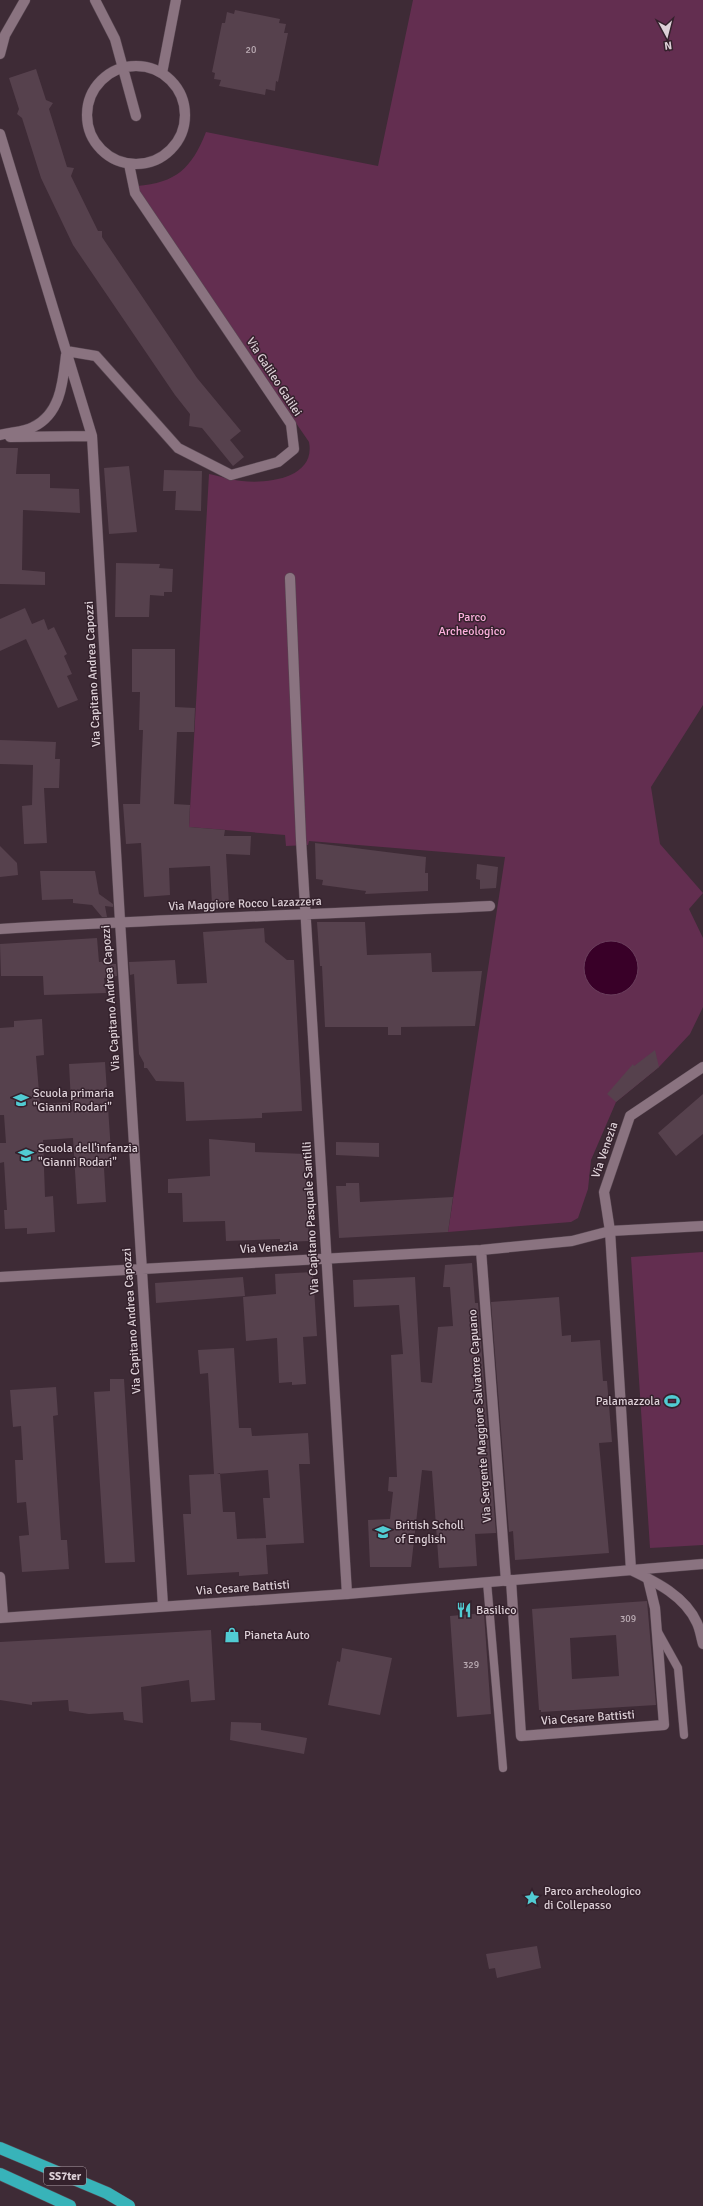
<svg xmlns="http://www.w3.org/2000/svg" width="703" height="2206" font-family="Signika,sans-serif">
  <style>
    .green { fill: #632e50 }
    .water { fill: #390028; stroke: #6a3e5c }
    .building { fill: #56414d; fill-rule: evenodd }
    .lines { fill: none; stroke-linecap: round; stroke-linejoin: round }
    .lane-casing { stroke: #594852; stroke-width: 9 }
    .street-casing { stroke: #594852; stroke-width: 11 }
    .secondary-casing { stroke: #594852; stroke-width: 11 }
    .highway-casing { stroke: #594852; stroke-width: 13 }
    .lane { stroke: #8a7380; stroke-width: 8 }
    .street { stroke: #8a7380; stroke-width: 10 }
    .secondary { stroke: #8a7380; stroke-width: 10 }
    .highway { stroke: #38b3b9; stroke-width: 12 }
    .labels { text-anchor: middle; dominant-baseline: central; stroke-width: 3; stroke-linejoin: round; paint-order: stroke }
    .number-label { font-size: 10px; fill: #bbacb4 }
    .shield { fill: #34212c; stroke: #aa9ca4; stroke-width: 1 }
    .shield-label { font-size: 11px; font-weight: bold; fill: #ddd0d7 }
    .street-label { font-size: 12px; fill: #ddd0d7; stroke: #34212c }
    .park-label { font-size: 12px; fill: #fdb1de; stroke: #34212c }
    .poi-label { font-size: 12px; fill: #ddd0d7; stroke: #34212c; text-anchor: start }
  </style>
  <rect width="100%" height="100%" fill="#3e2b36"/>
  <path class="green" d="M413 0H703V705L651 787 660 844 703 893 689 909 703 938V1007L690 1034 659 1067 616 1102 591 1160 588 1189 578 1218 571 1222 448 1232 505 857 309 841 308 845 286 846 285 835 189 827 209 474C219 476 231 480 242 481 268 484 316 478 309 442L145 203 137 186C176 183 192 168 206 132L378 166Z
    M703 1252V1545L650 1548 631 1257Z"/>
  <path class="water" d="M584 968a27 27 0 1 1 54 0a27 27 0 1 1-54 0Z"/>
  <path class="building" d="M235 10 280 19 279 23 286 24 284 33H288L278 82 276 81 275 91 266 89 265 95 219 86 221 80 214 79 215 73 212 72 222 23H225L227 12 234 14Z
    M36 69 46 100 53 103 49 109 67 167 74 168 71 176 98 231H102V237L197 378 241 431 230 440 244 457 233 466 202 428 189 426 190 414 175 395 73 245 41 178 22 118 17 114 19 109 9 78Z
    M0 448H18L16 474H50V488L79 489 80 513 23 510 22 570 45 572V585L0 584Z
    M129 466 137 532 109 534 104 468Z
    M164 470 202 471 201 511 175 510 176 491H163Z
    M116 563 160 564 159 568 173 569 172 592H164V596L150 595 149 617H115Z
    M25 608 32 624 44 619 48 630 54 627 67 654 64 656 72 674 67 676 78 700 58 708 26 639 0 651V619Z
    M132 649H175V707L195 708 194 732H177L174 804 190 805 189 827 225 830 224 836H251L250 855 226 854 229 904 212 905 210 866 169 868 170 895 144 897 141 843 126 844 123 804H140L143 730H139L140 692H132Z
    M0 740 56 742 55 759H60L59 788H44L47 843 24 844 22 806 32 805 33 765 0 764Z
    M315 843 426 857 425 873H428V891L365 894 366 891 322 885 323 880 316 879Z
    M0 846 17 863 18 875 0 877Z
    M477 864 498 867 496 888 480 889V880L476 879Z
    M40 871H95L99 894 113 904V907L105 906 107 917H102L92 905 73 903V899L42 900Z
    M317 922H365L367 955 431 953 432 972 482 971 475 1026 401 1027V1035H388V1027H325L322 966H320Z
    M264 928 265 942 287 960H294L302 1111 262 1113V1118L186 1121 184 1082 156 1081 147 1068H144V1063L139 1054 134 974 130 975 129 962 175 960 177 984 207 983 203 932Z
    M97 938 99 962 107 961 108 964H116L117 976 104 978 106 993 44 995 43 976H1L0 944Z
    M42 1019 44 1055 36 1056 40 1104 71 1102 69 1064 105 1062 112 1167 104 1168 106 1202 77 1204 73 1138 43 1140 45 1197 53 1196 55 1232 27 1234V1228L5 1229 4 1210H7L4 1162 0 1163V1143H6L4 1115H0V1028L14 1027V1021Z
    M655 1050 659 1067 616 1102 607 1094 633 1064 634 1066Z
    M703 1094V1134L676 1156 658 1133Z
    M209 1139 255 1143V1152L305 1154 309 1241 280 1242V1239L226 1241 225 1221 183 1222 182 1193H168V1179L210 1176Z
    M336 1142 379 1143V1157L336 1155Z
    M346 1183H359L360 1202 453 1197 448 1232 339 1238 336 1186H346Z
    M472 1263 475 1303H478L496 1533 475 1534 477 1566 439 1568 432 1471 422 1470 411 1567H370L368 1520 390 1519 393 1492 388 1491 389 1477H397L391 1355 403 1354 399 1305 354 1307 353 1280 415 1277 421 1382 432 1383 438 1327 453 1326 450 1287H443L445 1265Z
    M313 1272 317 1336 303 1337 306 1384 292 1385V1382L279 1383 277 1338 246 1341 243 1297 276 1294 275 1274Z
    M243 1277 245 1296 156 1303 155 1283Z
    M559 1297 562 1336 571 1335V1342L600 1340 603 1381H607L612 1442 599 1443 609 1553 515 1560 513 1531 509 1532 491 1302Z
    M234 1348 239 1428H251L252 1436 308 1433 310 1464H299L304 1543 266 1545 268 1574 239 1576V1572L187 1575 183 1514H191L189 1475 214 1474 208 1373 200 1374 198 1350ZM268 1470 270 1498H263L266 1538 237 1539 235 1512H223L220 1473 217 1474Z
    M110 1379H124L135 1562 105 1563 94 1392 110 1391Z
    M56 1387 58 1415 53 1416 61 1540H67L69 1569 22 1572 19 1536 29 1535 26 1502 17 1503 15 1460H23L21 1426 13 1427 10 1390Z
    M647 1601 656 1705 541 1712V1710H539L532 1609ZM616 1635 619 1676 572 1679 570 1638Z
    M484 1613 491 1714 457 1717 450 1616Z
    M211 1630 215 1700 191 1702 189 1680 141 1687 143 1723 124 1720 123 1712 89 1714 69 1711 68 1700 32 1702V1705L0 1700V1642Z
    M342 1648 392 1658 380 1715 328 1705 337 1661 340 1662Z
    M231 1722 261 1723V1730L307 1738 304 1754 230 1740Z
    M537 1946 541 1968 497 1978 495 1968 489 1969 486 1954Z"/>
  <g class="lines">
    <defs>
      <path id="lane" d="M487 1582 503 1768
        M658 1632 678 1668 684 1735"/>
      <path id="street" d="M95 0 115 39 136 116
        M0 54 5 35 25 0
        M87 115a49 49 0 1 1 98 0a49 49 0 1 1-98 0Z
        M162 73 176 0
        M0 134 92 436 120 921 163 1606
        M66 351 96 356 178 448 231 475 278 462 294 449 291 424 135 193 129 164
        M0 435C10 432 24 432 33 427 61 414 63 381 66 355
        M10 437 92 436
        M290 578 301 840 347 1594
        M0 929C163 919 327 914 490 906
        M481 1250 506 1581
        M0 1277 481 1250 572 1241 610 1231 703 1226
        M631 1570 610 1231 604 1192 630 1116 703 1067
        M0 1577 3 1617
        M511 1580 521 1736 664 1725 655 1608 648 1579"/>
      <path id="secondary" d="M631 1570C656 1582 685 1596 697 1623 700 1629 701 1637 703 1644
        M0 1618 347 1594 703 1564"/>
      <path id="highway" d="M0 2148 107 2193 129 2206
        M0 2174 70 2206"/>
    </defs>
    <use href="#lane" class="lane-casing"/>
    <use href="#street" class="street-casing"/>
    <use href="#secondary" class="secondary-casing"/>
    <use href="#highway" class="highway-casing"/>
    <use href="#lane" class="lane"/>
    <use href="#street" class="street"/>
    <use href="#secondary" class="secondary"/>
    <use href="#highway" class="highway"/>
  </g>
  <defs>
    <symbol id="school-bare" viewBox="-9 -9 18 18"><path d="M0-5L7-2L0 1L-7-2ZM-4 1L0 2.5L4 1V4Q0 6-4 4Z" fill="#51ccd3" stroke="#34212c" stroke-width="2.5" paint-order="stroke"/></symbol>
    <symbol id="stadium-bare" viewBox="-9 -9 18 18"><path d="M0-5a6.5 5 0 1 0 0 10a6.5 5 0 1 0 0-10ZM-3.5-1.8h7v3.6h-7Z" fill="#51ccd3" stroke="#34212c" stroke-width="2.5" paint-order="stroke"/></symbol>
    <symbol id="restaurant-bare" viewBox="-9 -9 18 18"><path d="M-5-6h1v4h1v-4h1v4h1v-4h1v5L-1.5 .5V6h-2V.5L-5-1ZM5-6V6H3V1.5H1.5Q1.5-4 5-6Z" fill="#51ccd3" stroke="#34212c" stroke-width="2.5" paint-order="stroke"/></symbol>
    <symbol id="shop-bare" viewBox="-9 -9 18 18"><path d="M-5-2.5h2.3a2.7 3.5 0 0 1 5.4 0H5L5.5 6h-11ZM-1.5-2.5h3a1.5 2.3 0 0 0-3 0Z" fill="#51ccd3" stroke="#34212c" stroke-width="2.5" paint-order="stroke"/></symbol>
    <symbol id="sight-bare" viewBox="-9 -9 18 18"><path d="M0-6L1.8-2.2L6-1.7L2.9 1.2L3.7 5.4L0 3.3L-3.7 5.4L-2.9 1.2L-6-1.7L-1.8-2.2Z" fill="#51ccd3" stroke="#34212c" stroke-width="2.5" paint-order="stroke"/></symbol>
  </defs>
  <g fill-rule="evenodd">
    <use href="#school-bare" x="10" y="1089" width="22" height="22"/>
    <use href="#school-bare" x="15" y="1144" width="22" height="22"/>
    <use href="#stadium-bare" x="661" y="1390" width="22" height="22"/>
    <use href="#school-bare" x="372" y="1521" width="22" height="22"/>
    <use href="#restaurant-bare" x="453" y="1599" width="22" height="22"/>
    <use href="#shop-bare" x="221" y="1624" width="22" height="22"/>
    <use href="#sight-bare" x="521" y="1887" width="22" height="22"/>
  </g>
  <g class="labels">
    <g class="number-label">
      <text x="251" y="50">20</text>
      <text x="628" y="1619">309</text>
      <text x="471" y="1665">329</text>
    </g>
    <rect class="shield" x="44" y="2167" width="42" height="18" rx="3"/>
    <g class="shield-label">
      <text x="65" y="2176">SS7ter</text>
    </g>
    <g class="street-label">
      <text transform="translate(274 377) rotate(57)">Via Galileo Galilei</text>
      <text transform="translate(93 674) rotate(-93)">Via Capitano Andrea Capozzi</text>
      <text transform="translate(245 904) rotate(-2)">Via Maggiore Rocco Lazazzera</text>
      <text transform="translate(111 998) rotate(-94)">Via Capitano Andrea Capozzi</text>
      <text transform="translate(605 1150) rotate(-71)">Via Venezia</text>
      <text transform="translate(311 1218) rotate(-93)">Via Capitano Pasquale Santilli</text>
      <text transform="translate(269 1248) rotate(-3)">Via Venezia</text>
      <text transform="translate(132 1321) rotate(-94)">Via Capitano Andrea Capozzi</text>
      <text transform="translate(480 1416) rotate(-94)">Via Sergente Maggiore Salvatore Capuano</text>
      <text transform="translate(243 1588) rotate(-4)">Via Cesare Battisti</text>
      <text transform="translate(588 1718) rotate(-4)">Via Cesare Battisti</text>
    </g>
    <g class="park-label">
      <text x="472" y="617">Parco<tspan x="472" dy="14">Archeologico</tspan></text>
    </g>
    <g class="poi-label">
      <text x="33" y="1093">Scuola primaria<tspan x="33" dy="14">"Gianni Rodari"</tspan></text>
      <text x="38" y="1148">Scuola dell'infanzia<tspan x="38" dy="14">"Gianni Rodari"</tspan></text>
      <text x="660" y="1401" text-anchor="end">Palamazzola</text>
      <text x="395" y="1525">British Scholl<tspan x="395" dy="14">of English</tspan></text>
      <text x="476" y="1610">Basilico</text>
      <text x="244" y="1635">Pianeta Auto</text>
      <text x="544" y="1891">Parco archeologico<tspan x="544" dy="14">di Collepasso</tspan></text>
    </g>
  </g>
  <g transform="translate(667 36) rotate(173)" stroke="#34212c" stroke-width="3" paint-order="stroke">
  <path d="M0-3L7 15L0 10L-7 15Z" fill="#ddd0d7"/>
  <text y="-6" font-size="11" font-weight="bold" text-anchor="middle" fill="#ddd0d7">N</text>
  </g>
</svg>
